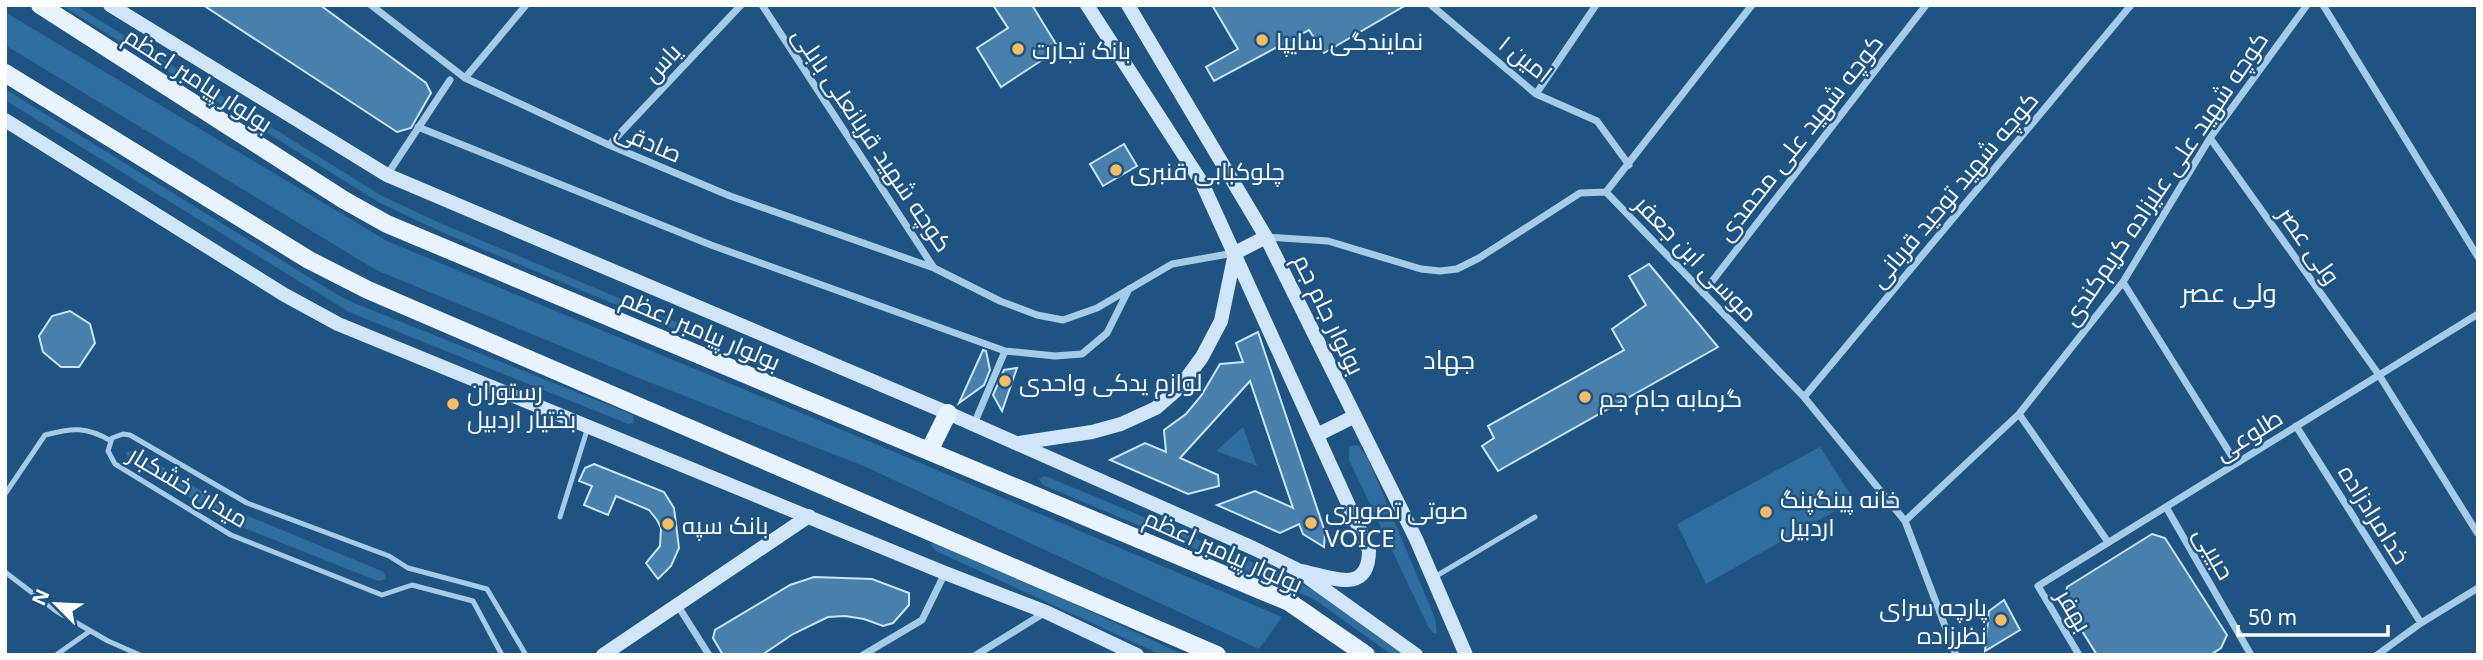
<svg xmlns="http://www.w3.org/2000/svg" width="2483" height="660" font-family="'Noto Sans',Cairo,sans-serif">
  <style>
    .green { fill: #2f6d9e }
    .building { fill: #487fab; stroke: #c9e3f7; stroke-width: 2 }
    .lines { fill: none; stroke-linecap: round; stroke-linejoin: round }
    .lane { stroke: #a5cbe9; stroke-width: 5 }
    .street { stroke: #a5cbe9; stroke-width: 7 }
    .secondary { stroke: #d0e5f7; stroke-width: 14 }
    .primary { stroke: #e8f3fe; stroke-width: 18 }
    .poi-dot { fill: #f7bd65; stroke: #1f5482; stroke-width: 2.5 }
    .labels { text-anchor: middle; dominant-baseline: central; stroke-width: 5; stroke-linejoin: round; paint-order: stroke }
    .poi-label { font-size: 24px; fill: #fff; stroke: #1f5482; text-anchor: start }
    .street-label { font-size: 24px; fill: #fff; stroke: #1f5482 }
    .neighbourhood-label { font-size: 26px; fill: #fff; stroke: #1f5482 }
  </style>
  <rect width="100%" height="100%" fill="#1f5482"/>
  <path class="green" d="M61 5H75L382 196 442 224 681 324 682 329 679 331 444 233 380 203Z
    M5 12 387 241 878 445 1282 617 1259 649 866 467 641 379 376 270 5 45Z
    M5 89 336 294 354 303 633 415 634 423 628 424 349 312 5 100Z
    M1243 427 1257 466 1216 451Z
    M1354 445 1359 446 1368 459 1435 618 1437 634 1433 633 1429 628 1349 460V447Z
    M1820 447 1854 500 1706 584 1677 524Z
    M135 450 231 509 384 572 386 579 378 581 231 523 128 459 126 452Z
    M1045 476 1274 571 1317 592 1404 655H1392L1314 599 1043 485 1039 479Z
    M939 541 1184 655H1162L1155 652 936 551 930 544Z"/>
  <path class="building" d="M203 5H320L426 83 431 93 411 128 397 132Z
    M993 5H1032L1059 49 1001 87 977 48 1008 28Z
    M1212 5H1406L1324 53 1309 30 1214 81 1206 67 1238 49Z
    M1124 144 1137 166 1103 186 1090 164Z
    M1649 264 1718 347 1498 471 1482 446 1494 438 1488 426 1624 350 1612 329 1646 305 1629 276Z
    M70 311 90 324 95 343 79 367H61L43 352 39 336 52 316Z
    M1258 332 1325 532 1324 547 1303 534 1299 524 1280 533 1217 505 1255 491 1293 508 1250 381 1180 458 1218 475 1219 486 1188 494 1110 460 1145 443 1166 452 1164 430 1186 414 1201 396 1220 364 1243 362 1236 343Z
    M983 350 986 351 990 370 984 385 959 403Z
    M1017 368 1002 411 993 395 1004 370Z
    M594 464 664 492 674 508 679 548 671 566 658 579 646 563 660 546 661 528 657 520 649 510 616 496 608 515 584 505 592 486 579 481 585 468Z
    M2152 534 2165 538 2227 635 2221 648 2210 655H2097L2064 602 2067 587Z
    M814 577 872 579 909 593V605L893 623 883 626 864 619 845 616 828 617 793 634 762 655H723L713 638 715 630 790 585Z
    M2004 600 2020 630 1985 651 1989 611Z"/>
  <g class="lines">
    <path class="lane" d="M5 494 45 435C72 428 86 426 111 441
      M560 517 588 427
      M5 572 56 611 108 641 140 655
      M1433 578 1535 517
      M56 655 90 631
      M502 655 473 601 412 585 382 595 231 535 115 464 108 451 112 438 123 434 130 435 247 503 389 556 408 568 487 589 526 655"/>
    <path class="street" d="M371 5 465 78 609 145 730 196 934 268
      M762 5 934 268 1000 301 1037 315 1063 320 1097 308 1172 264 1234 253
      M1431 5 1536 94 1597 121 1629 165
      M2323 5 2478 257
      M465 78 526 5
      M1536 94 1596 5
      M418 127 711 245 1005 351 1055 356 1082 354 1107 333 1129 289
      M2210 138 2379 375 2478 534
      M609 145 741 5
      M387 175 450 80
      M1606 192 1752 5
      M1267 237 1328 241 1421 269 1440 271 1457 269 1479 258 1580 193 1606 192 1804 397 1905 521 1956 655
      M2123 282 2236 463
      M1703 293 1926 5
      M1804 397 2131 5
      M2019 414 2108 542
      M974 424 1005 351
      M2296 426 2421 623
      M2166 507 2251 655
      M1905 521 2019 414 2123 282 2210 138 2307 5
      M678 606 709 655
      M863 655 922 620 945 573
      M976 655 1044 613
      M2079 655 2038 586 2478 314
      M2377 655 2421 623 2478 588"/>
    <path class="secondary" d="M110 5 387 175 948 413 1253 548 1296 569 1416 655
      M1087 5 1202 183 1369 550C1369 596 1331 577 1302 571
      M1128 5 1266 237 1416 539 1466 655
      M5 120 283 294 338 324 945 573 1046 612 1137 655
      M1317 435 1355 416
      M1019 443 1092 432 1121 424 1156 408 1180 387 1202 357 1221 321 1235 253 1266 237
      M603 655 809 516"/>
    <path class="primary" d="M40 5 344 200 387 224 1289 602 1366 655
      M5 73 309 260 368 290 1217 655
      M929 451 948 413"/>
  </g>
  <g class="poi-dot">
    <circle cx="1262" cy="40" r="7"/>
    <circle cx="1018" cy="49" r="7"/>
    <circle cx="1116" cy="170" r="7"/>
    <circle cx="1005" cy="381" r="7"/>
    <circle cx="1585" cy="397" r="7"/>
    <circle cx="453" cy="404" r="7"/>
    <circle cx="1766" cy="512" r="7"/>
    <circle cx="1311" cy="523" r="7"/>
    <circle cx="668" cy="524" r="7"/>
    <circle cx="2001" cy="620" r="7"/>
  </g>
  <g class="labels">
    <g class="poi-label">
      <text x="1276" y="40">نمایندگی سایپا</text>
      <text x="1032" y="49">بانک تجارت</text>
      <text x="1130" y="170">چلوکبابی قنبری</text>
      <text x="1019" y="381">لوازم یدکی واحدی</text>
      <text x="467" y="390">رستوران<tspan x="467" dy="28">بختیار اردبیل</tspan></text>
      <text x="1599" y="397">گرمابه جام جم</text>
      <text x="1780" y="498">خانه پینگ‌پنگ<tspan x="1780" dy="28">اردبیل</tspan></text>
      <text x="1325" y="509">صوتی تصویری<tspan x="1325" dy="28">VOICE</tspan></text>
      <text x="682" y="524">بانک سپه</text>
      <text x="1987" y="606" text-anchor="end">پارچه‌ سرای<tspan x="1987" dy="28">نظرزاده</tspan></text>
    </g>
    <g class="street-label">
      <text transform="translate(1526 58) rotate(38)">امین ۱</text>
      <text transform="translate(661 62) rotate(-47)">یاس</text>
      <text transform="translate(199 79) rotate(33)">بولوار پیامبر اعظم</text>
      <text transform="translate(1799 137) rotate(-52)">کوچه شهید علی محمدی</text>
      <text transform="translate(873 139) rotate(56)">کوچه شهید قربانعلی بابلی</text>
      <text transform="translate(649 141) rotate(23)">صادقی</text>
      <text transform="translate(2164 178) rotate(-56)">کوچه شهید علی علیزاده کریم‌کندی</text>
      <text transform="translate(1953 189) rotate(-50)">کوچه شهید توحید قربانی</text>
      <text transform="translate(2310 245) rotate(55)">ولی عصر</text>
      <text transform="translate(1697 258) rotate(46)">موسی ابن جعفر</text>
      <text transform="translate(1330 314) rotate(64)">بولوار جام جم</text>
      <text transform="translate(701 329) rotate(23)">بولوار پیامبر اعظم</text>
      <text transform="translate(2248 434) rotate(-32)">طلوعی</text>
      <text transform="translate(189 486) rotate(31)">میدان خشکبار</text>
      <text transform="translate(2375 514) rotate(58)">خدامرادزاده</text>
      <text transform="translate(1224 550) rotate(24)">بولوار پیامبر اعظم</text>
      <text transform="translate(2215 553) rotate(60)">حبیبی</text>
      <text transform="translate(2075 610) rotate(59)">بهفر</text>
    </g>
    <g class="neighbourhood-label">
      <text x="2229" y="292">ولی عصر</text>
      <text x="1449" y="359">جهاد</text>
    </g>
  </g>
  <rect width="2483" height="660" fill="none" stroke="#ffffff" stroke-width="14"/>
  <g transform="translate(56 604) rotate(294)" stroke="#1f5482" stroke-width="5" paint-order="stroke">
  <path d="M0-5L12 26L0 18L-12 26Z" fill="#ffffff"/>
  <text y="-10" font-size="19" font-weight="bold" text-anchor="middle" fill="#ffffff">N</text>
  </g>
  <path d="M2238 625v10h150v-10" fill="none" stroke="#ffffff" stroke-width="3.5"/>
  <text x="2248" y="625" font-size="21" fill="#ffffff" stroke="#1f5482" stroke-width="5" paint-order="stroke">50 m</text>
</svg>
